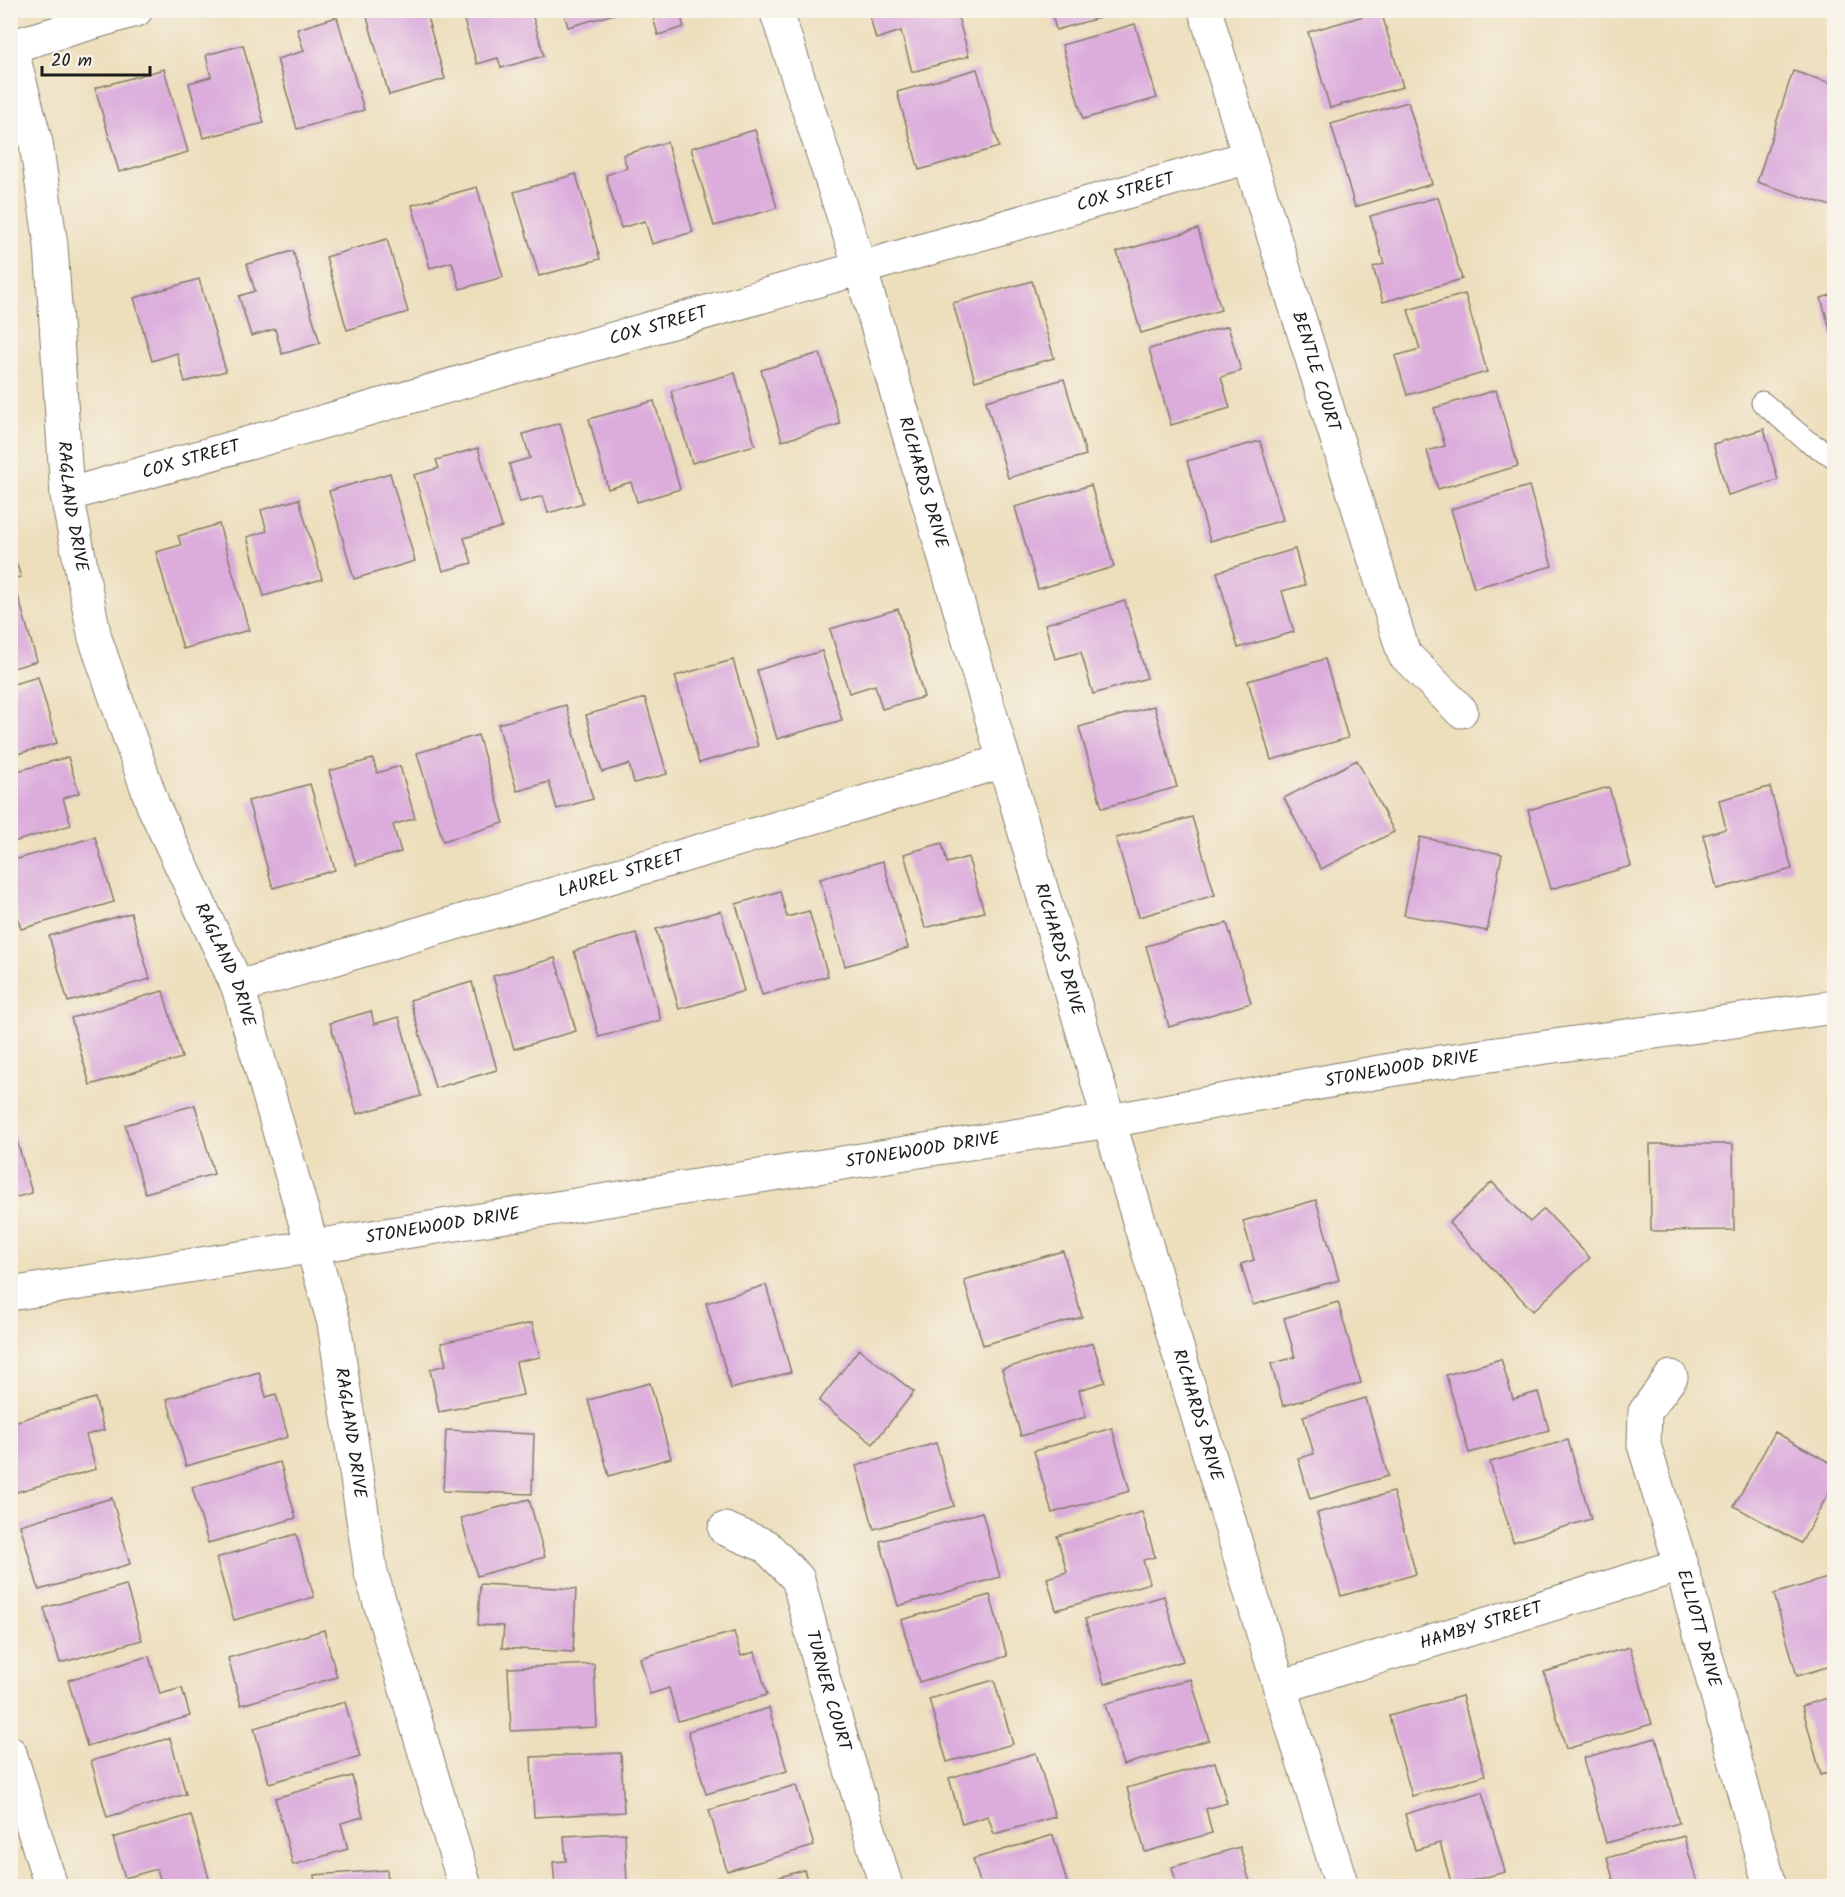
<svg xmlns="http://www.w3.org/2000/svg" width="1845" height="1897" font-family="Kalam,sans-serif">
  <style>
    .building { fill: #dbacdc }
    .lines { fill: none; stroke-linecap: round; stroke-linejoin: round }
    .lane-casing { stroke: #847d6c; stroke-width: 23 }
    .street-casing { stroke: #847d6c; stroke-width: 35 }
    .secondary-casing { stroke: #847d6c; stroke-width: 35 }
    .lane { stroke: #fff; stroke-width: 21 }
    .street { stroke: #fff; stroke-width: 33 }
    .secondary { stroke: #fff; stroke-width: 33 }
    .labels { text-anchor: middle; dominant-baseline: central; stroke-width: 4.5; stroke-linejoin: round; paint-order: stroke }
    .street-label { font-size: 18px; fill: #1c1c1c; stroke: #f7f3e8 }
  </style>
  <rect width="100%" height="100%" fill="#f7f3e8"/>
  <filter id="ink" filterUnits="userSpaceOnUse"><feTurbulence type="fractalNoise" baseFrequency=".0167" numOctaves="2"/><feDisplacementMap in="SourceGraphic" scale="12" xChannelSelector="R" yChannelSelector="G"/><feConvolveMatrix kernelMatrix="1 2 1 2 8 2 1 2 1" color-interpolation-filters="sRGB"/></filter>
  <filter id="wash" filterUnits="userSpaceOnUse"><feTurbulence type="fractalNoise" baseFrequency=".008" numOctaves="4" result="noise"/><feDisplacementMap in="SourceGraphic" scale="24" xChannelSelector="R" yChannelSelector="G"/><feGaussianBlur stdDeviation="1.35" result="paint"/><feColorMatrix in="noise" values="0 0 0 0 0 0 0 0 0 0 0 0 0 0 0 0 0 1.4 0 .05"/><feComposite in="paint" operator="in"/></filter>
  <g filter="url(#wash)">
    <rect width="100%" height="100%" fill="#eddebc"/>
    <g id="blocks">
      <path class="building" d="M365 10H425L445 79 389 95Z
        M461 10H531L544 56 501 68 498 58 477 64Z
        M563 10H625V11L568 27Z
        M651 10H679L684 27 658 35Z
        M868 10H956L969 56 912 72 901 31 876 39Z
        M1051 10H1124V11L1056 30Z
        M1296 10H1317V11L1298 17Z
        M1381 11 1403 87 1330 108 1308 32Z
        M337 17 364 110 297 129 277 59 304 51 297 29Z
        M1135 24 1157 98 1083 119 1062 45Z
        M243 45 264 123 203 138 189 83 211 77 206 55Z
        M164 69 188 152 119 172 95 88Z
        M977 69 999 147 919 170 897 92Z
        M1793 71 1834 84V207L1757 182Z
        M1408 102 1432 184 1355 207 1331 124Z
        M755 130 777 208 714 226 691 148Z
        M667 142 693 232 652 244 645 221 621 228 606 175 627 168 623 155Z
        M576 174 600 259 539 276 514 192Z
        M477 187 503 277 460 289 452 262 430 268 412 205Z
        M1438 197 1462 279 1383 302 1373 267 1384 264 1370 216Z
        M1198 229 1221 310 1141 333 1117 252Z
        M387 239 408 312 347 330 326 257Z
        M293 251 320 343 282 354 275 329 251 336 239 296 255 291 247 264Z
        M199 279 226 371 185 382 177 353 152 361 134 298Z
        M1032 281 1054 358 975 381 953 303Z
        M1465 294 1487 372 1407 395 1395 356 1420 349 1408 310Z
        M1834 294V343L1821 298Z
        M1228 326 1241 371 1221 377 1230 408 1171 425 1149 349Z
        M820 353 840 424 782 441 761 370Z
        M735 373 755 445 692 463 671 391Z
        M1064 379 1086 455 1008 478 986 401Z
        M1496 390 1518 466 1438 489 1427 451 1445 446 1434 408Z
        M654 401 680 489 637 502 631 482 608 489 589 419Z
        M560 423 583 503 548 513 543 496 520 502 509 464 530 458 523 434Z
        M1764 429 1778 480 1728 495 1713 444Z
        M1260 441 1283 520 1210 541 1187 461Z
        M478 448 502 527 464 538 472 563 443 571 414 475 439 468 436 460Z
        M390 473 415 561 354 579 329 491Z
        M1091 485 1114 567 1038 589 1015 507Z
        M1529 486 1552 566 1474 588 1451 509Z
        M299 499 322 579 264 596 247 537 267 531 261 510Z
        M219 524 249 630 183 649 156 552 181 545 178 536Z
        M10 544 21 577 10 579Z
        M1295 549 1305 585 1282 591 1294 632 1238 648 1217 572Z
        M18 596 37 661 10 669V598Z
        M1125 601 1147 678 1093 694 1081 652 1055 659 1045 624Z
        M898 609 924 697 882 709 875 685 849 693 830 629Z
        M822 651 842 720 777 739 757 670Z
        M1325 659 1348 738 1271 760 1248 681Z
        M733 660 758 746 699 763 675 676Z
        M38 677 57 743 10 756V685Z
        M645 698 667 774 634 783 629 764 602 772 586 715Z
        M566 705 593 799 557 809 549 782 517 791 498 724Z
        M1154 706 1177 787 1102 808 1079 727Z
        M478 735 504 823 443 841 417 753Z
        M68 757 79 793 63 798 71 825 10 843V773Z
        M373 759 377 773 400 766 415 818 393 825 401 852 356 865 329 771Z
        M1357 760 1394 832 1321 869 1284 798Z
        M310 784 335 870 273 888 248 801Z
        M1609 787 1631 866 1551 889 1528 810Z
        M1770 787 1792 869 1717 889 1703 835 1726 829 1719 800Z
        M1192 817 1215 895 1139 917 1116 838Z
        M95 837 114 902 21 929 10 894V861Z
        M1420 837 1502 854 1487 931 1404 915Z
        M942 843 947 863 968 857 984 912 925 928 904 854Z
        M883 861 908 948 845 966 820 879Z
        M780 891 787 917 809 911 828 976 762 995 736 904Z
        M721 911 744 991 679 1009 656 929Z
        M131 913 150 979 68 1002 49 936Z
        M1227 923 1251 1003 1169 1027 1146 946Z
        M636 933 661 1020 599 1037 574 951Z
        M555 958 576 1031 514 1049 493 976Z
        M472 982 497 1070 435 1088 410 1000Z
        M163 991 182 1058 90 1085 71 1018Z
        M371 1011 374 1024 399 1017 421 1096 357 1114 330 1023Z
        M195 1105 214 1174 145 1193 125 1125Z
        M15 1134 32 1193 10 1199V1135Z
        M1650 1144H1733L1734 1230 1651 1231Z
        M1492 1182 1530 1222 1544 1209 1590 1258 1533 1311 1449 1223Z
        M1316 1200 1339 1280 1253 1305 1241 1264 1254 1260 1243 1221Z
        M1063 1251 1082 1317 983 1345 964 1280Z
        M766 1285 791 1372 731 1389 706 1303Z
        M1338 1302 1361 1383 1283 1406 1271 1364 1295 1357 1284 1318Z
        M532 1323 540 1357 516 1362 523 1395 439 1412 430 1369 446 1365 441 1343Z
        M1093 1343 1105 1382 1079 1390 1086 1417 1021 1436 1002 1369Z
        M859 1349 914 1392 873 1444 819 1401Z
        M1501 1359 1513 1399 1538 1392 1549 1430 1469 1453 1446 1375Z
        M259 1372 266 1397 276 1394 288 1437 186 1466 167 1399Z
        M650 1383 671 1458 609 1476 588 1400Z
        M95 1398 104 1430 86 1435 96 1469 10 1494V1448H12L10 1441V1423Z
        M1366 1398 1388 1476 1310 1499 1298 1458 1314 1454 1303 1416Z
        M1112 1428 1130 1491 1052 1513 1034 1451Z
        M446 1430 534 1434 532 1494 443 1491Z
        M1775 1432 1834 1465V1483L1801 1543 1734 1506Z
        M1568 1440 1591 1519 1513 1542 1490 1462Z
        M936 1443 954 1506 874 1529 856 1466Z
        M280 1462 296 1518 208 1543 192 1487Z
        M1393 1492 1416 1574 1341 1596 1317 1513Z
        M112 1498 130 1564 39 1590 20 1525Z
        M529 1499 545 1557 477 1576 461 1518Z
        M982 1512 1000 1577 898 1606 880 1541Z
        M1142 1512 1155 1557 1143 1560 1150 1583 1056 1610 1047 1578 1067 1572 1057 1536Z
        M296 1534 314 1597 234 1620 216 1558Z
        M1834 1576V1665L1797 1676 1774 1594Z
        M480 1584 576 1589 573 1652 502 1648 504 1626 478 1625Z
        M126 1585 142 1640 60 1663 44 1608Z
        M990 1595 1007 1656 919 1682 901 1620Z
        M1164 1596 1183 1661 1104 1684 1085 1619Z
        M324 1630 337 1677 241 1705 228 1658Z
        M734 1632 741 1656 755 1652 767 1695 678 1721 669 1688 650 1694 640 1658Z
        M1630 1647 1652 1724 1566 1749 1544 1672Z
        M149 1656 160 1694 182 1688 190 1716 87 1746 68 1680Z
        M594 1664 597 1727 511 1731 508 1668Z
        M1191 1679 1209 1740 1123 1765 1105 1704Z
        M994 1680 1013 1744 947 1762 929 1699Z
        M1462 1696 1485 1775 1412 1796 1389 1716Z
        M1834 1696V1771L1821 1775 1802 1706Z
        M345 1702 360 1757 269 1783 254 1728Z
        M769 1708 787 1771 706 1794 688 1731Z
        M170 1738 186 1794 107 1817 91 1761Z
        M1656 1738 1679 1823 1606 1843 1583 1758Z
        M621 1753 624 1812 534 1817 531 1757Z
        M1036 1753 1055 1817 994 1834 988 1816 962 1824 949 1778Z
        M1215 1762 1227 1803 1206 1809 1212 1833 1145 1852 1127 1788Z
        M352 1776 363 1817 341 1823 348 1849 293 1865 275 1798Z
        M796 1785 814 1846 727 1871 709 1810Z
        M1482 1792 1505 1872 1452 1886 1440 1843 1415 1850 1405 1814Z
        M1834 1801V1826L1828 1803Z
        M191 1815 210 1882 195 1886H162L157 1869 125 1878 113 1838Z
        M625 1833 627 1886H555L553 1862 566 1861 564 1836Z
        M1053 1835 1068 1886H981L973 1859Z
        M1684 1836 1698 1886H1615L1607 1858Z
        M1240 1847 1251 1886H1177L1172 1867Z
        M387 1870 388 1886H315L314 1875Z
        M804 1870 809 1886H749Z"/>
    </g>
  </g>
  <g filter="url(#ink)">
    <use href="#blocks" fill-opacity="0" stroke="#847d6c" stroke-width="1.5"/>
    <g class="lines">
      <defs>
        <path id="lane" d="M1762 402 1807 441 1834 457"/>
        <g id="street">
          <path id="s1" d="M776 10 860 267 1109 1121 1265 1640 1342 1886"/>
          <path id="s2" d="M1205 10 1249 157 1404 654 1461 711"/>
          <path id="s3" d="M10 44 36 143 51 245 67 495 95 638 153 805 238 987 334 1323 371 1573 465 1886"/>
          <path d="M12 46 136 10"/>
          <path id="s4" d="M67 495 1249 157"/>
          <path id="s5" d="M238 987 1004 761"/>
          <path id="s6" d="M1671 1377 1645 1412 1644 1445 1681 1565 1770 1886"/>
          <path id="s7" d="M725 1529 766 1546 798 1579 825 1684 886 1886"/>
          <path id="s8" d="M1280 1687 1681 1565"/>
          <path d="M10 1753 51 1886"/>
        </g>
        <g id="secondary">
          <path id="s9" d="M10 1294 1109 1121 1418 1065 1834 1007"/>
        </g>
      </defs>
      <use href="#lane" class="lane-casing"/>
      <use href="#street" class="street-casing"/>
      <use href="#secondary" class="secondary-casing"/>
      <use href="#lane" class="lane"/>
      <use href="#street" class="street"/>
      <use href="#secondary" class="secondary"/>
    </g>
  </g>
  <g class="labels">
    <g class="street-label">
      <text stroke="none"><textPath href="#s4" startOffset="1101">COX STREET</textPath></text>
      <text stroke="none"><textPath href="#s4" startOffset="615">COX STREET</textPath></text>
      <text stroke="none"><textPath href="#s2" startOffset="378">BENTLE COURT</textPath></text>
      <text stroke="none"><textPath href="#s4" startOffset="129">COX STREET</textPath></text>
      <text stroke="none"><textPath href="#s1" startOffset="495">RICHARDS DRIVE</textPath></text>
      <text stroke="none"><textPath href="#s3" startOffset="468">RAGLAND DRIVE</textPath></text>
      <text stroke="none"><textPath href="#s5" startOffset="399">LAUREL STREET</textPath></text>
      <text stroke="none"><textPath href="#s1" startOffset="981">RICHARDS DRIVE</textPath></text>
      <text stroke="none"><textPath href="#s3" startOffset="954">RAGLAND DRIVE</textPath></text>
      <text stroke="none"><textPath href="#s9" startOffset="1410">STONEWOOD DRIVE</textPath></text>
      <text stroke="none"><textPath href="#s9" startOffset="924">STONEWOOD DRIVE</textPath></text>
      <text stroke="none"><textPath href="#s9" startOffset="438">STONEWOOD DRIVE</textPath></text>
      <text stroke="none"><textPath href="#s1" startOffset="1467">RICHARDS DRIVE</textPath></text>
      <text stroke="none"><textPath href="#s3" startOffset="1440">RAGLAND DRIVE</textPath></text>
      <text stroke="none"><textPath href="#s8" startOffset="210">HAMBY STREET</textPath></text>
      <text stroke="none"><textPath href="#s6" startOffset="268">ELLIOTT DRIVE</textPath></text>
      <text stroke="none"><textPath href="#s7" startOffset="206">TURNER COURT</textPath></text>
    </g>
  </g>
  <rect width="1845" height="1897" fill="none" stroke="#f7f3e8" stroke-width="36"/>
  <path d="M42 66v9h108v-9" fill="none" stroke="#1c1c1c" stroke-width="3"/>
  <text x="51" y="66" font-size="18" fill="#1c1c1c" stroke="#f7f3e8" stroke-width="4.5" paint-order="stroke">20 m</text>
</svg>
